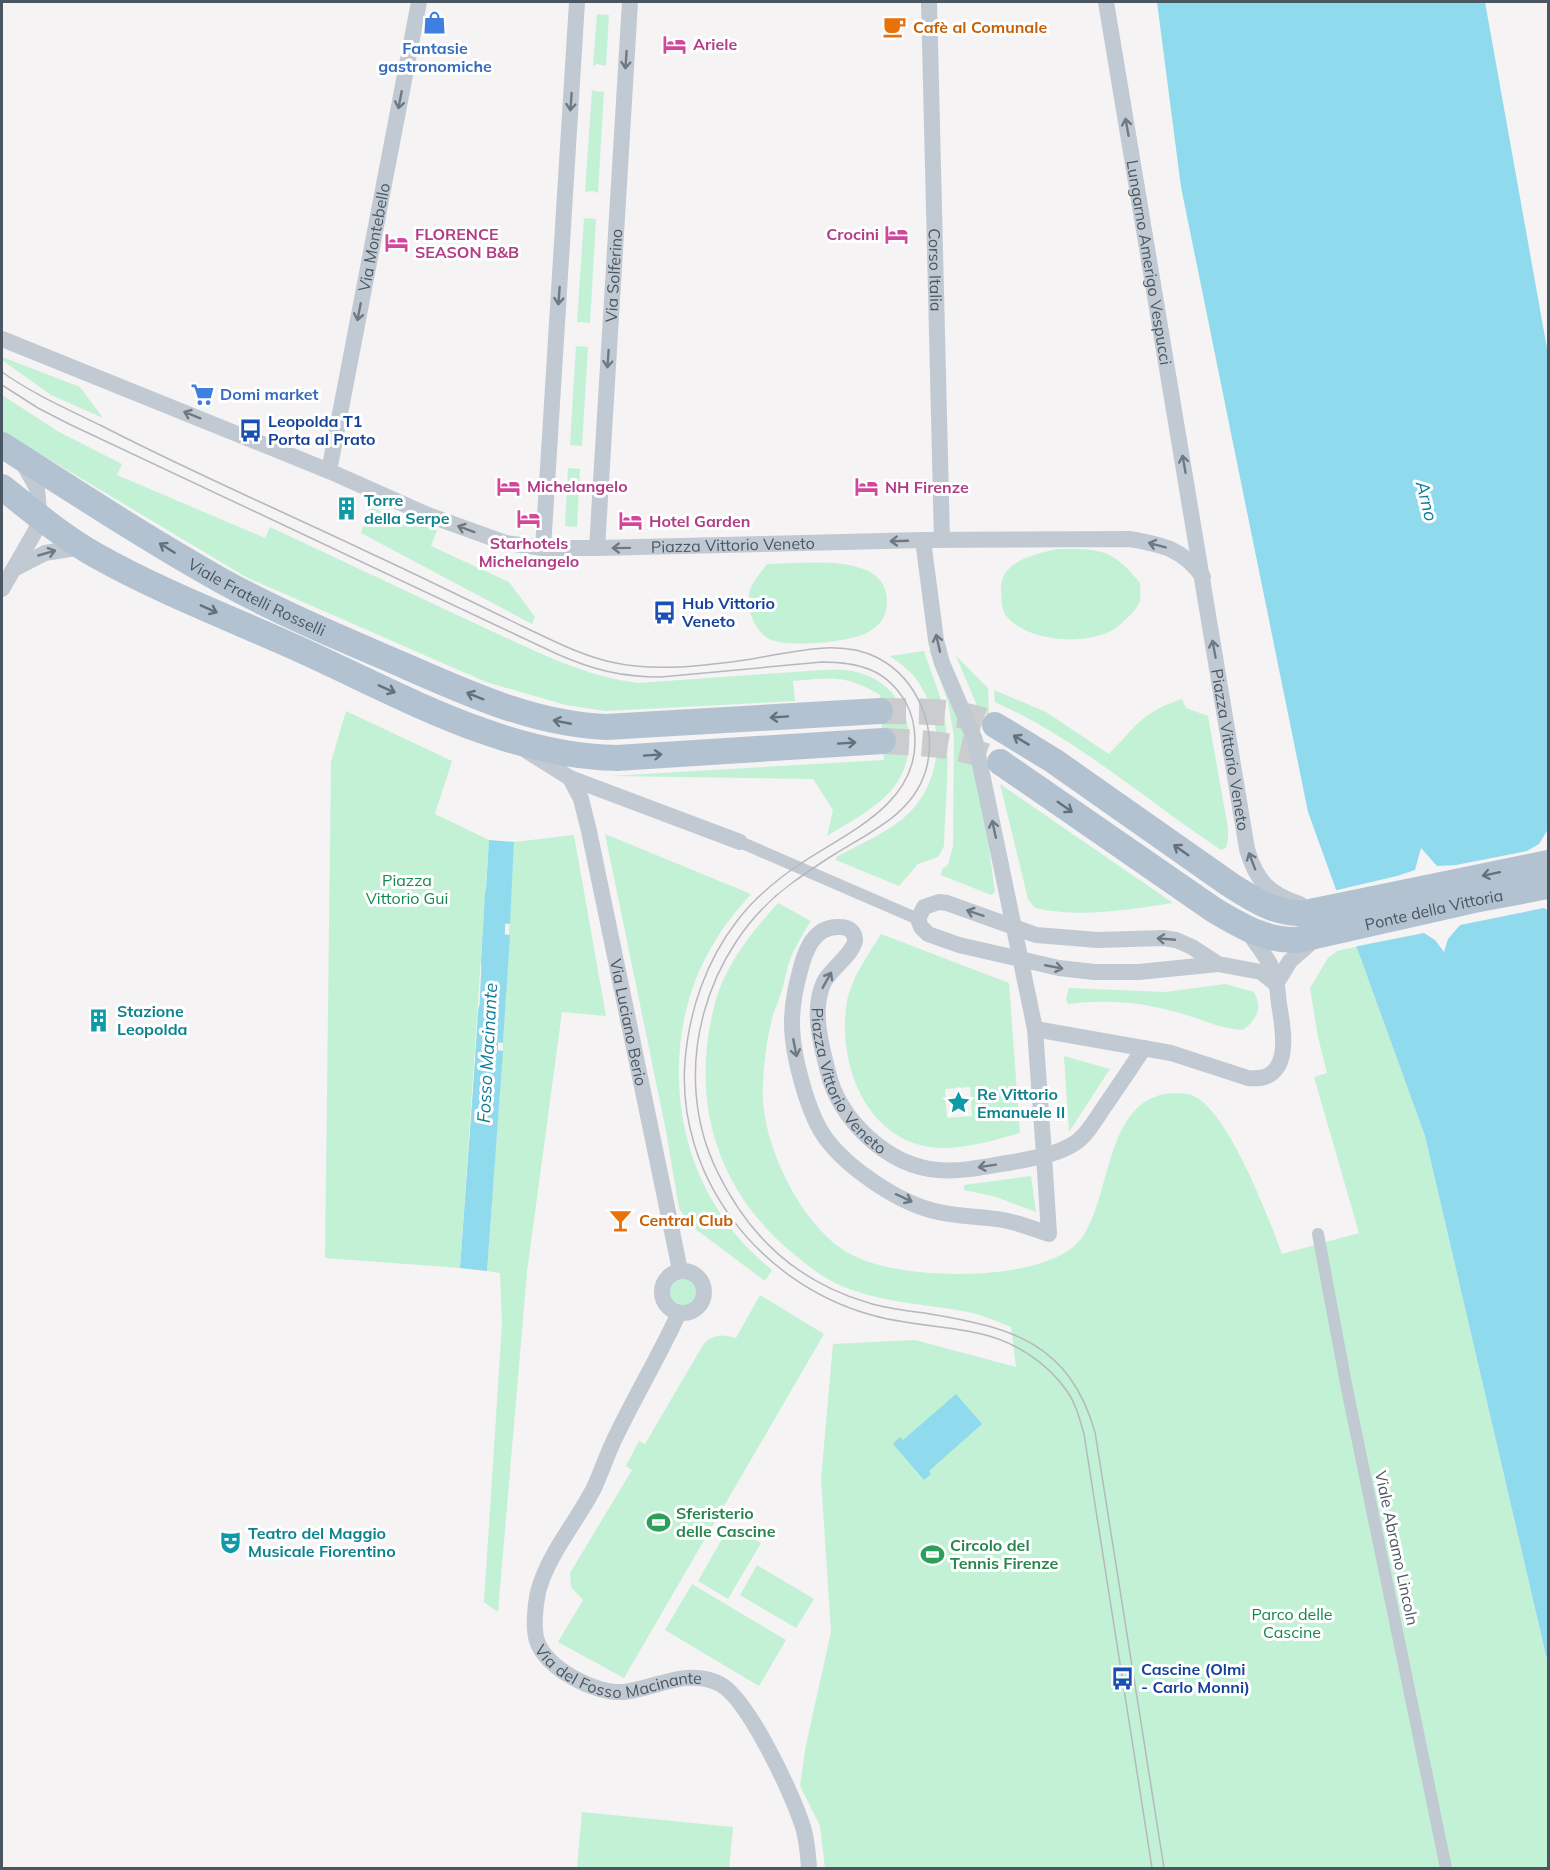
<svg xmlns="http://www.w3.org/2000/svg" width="1550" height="1870" font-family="Mulish,sans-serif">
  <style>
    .green { fill: #c3f1d5; fill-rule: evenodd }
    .water { fill: #90daee }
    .pier { fill: #f5f3f3 }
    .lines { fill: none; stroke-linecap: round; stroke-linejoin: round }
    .canal { stroke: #90daee; stroke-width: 22 }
    .primary-tunnel { stroke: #caccce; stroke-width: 26; stroke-dasharray: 26 13; stroke-linecap: butt }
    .pedestrian { stroke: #c1cad2; stroke-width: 12 }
    .minor { stroke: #c1cad2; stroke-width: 16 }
    .primary { stroke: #b3c2d1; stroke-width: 26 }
    .tram { stroke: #b5b8bd; stroke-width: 1.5 }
    .oneway { stroke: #6e7983 }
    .oneway2 { stroke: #64717d }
    .labels { text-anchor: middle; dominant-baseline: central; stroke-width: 6; stroke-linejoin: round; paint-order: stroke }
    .food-label { font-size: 16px; font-weight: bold; fill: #c56008; stroke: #fff; text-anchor: start }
    .hotel-label { font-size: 16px; font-weight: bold; fill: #b23c85; stroke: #fff; text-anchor: start }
    .shop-label { font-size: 16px; font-weight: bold; fill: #366cbe; stroke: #fff }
    .street-label { font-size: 16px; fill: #4a5661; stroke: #fff }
    .transit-label { font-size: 16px; font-weight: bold; fill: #164399; stroke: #fff; text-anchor: start }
    .culture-label { font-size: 16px; font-weight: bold; fill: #0d838f; stroke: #fff; text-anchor: start }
    .park-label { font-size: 16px; fill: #17864f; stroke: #fff }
    .leisure-label { font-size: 16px; font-weight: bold; fill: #27864d; stroke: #fff; text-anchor: start }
    .water-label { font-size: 18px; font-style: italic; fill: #0c7c9b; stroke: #fff }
  </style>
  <rect width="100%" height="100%" fill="#f5f3f3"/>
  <path class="green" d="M597 14 609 15 606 66 597 64 593 66Z
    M592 90 600 92 604 91 598 193 593 191 585 192Z
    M584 218 596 219 590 323 577 322Z
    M576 346 588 347 582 446 570 445Z
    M2 357 80 387 103 418 51 395 2 360Z
    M2 395 59 432 122 464 117 475 265 538 270 527C337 559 405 590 472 622 526 646 579 676 638 683L822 670C836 669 850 669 863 674 909 689 922 746 896 784 880 807 851 821 827 836L833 810 813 779 610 776 884 760 880 695C843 674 834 678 793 681L795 701 605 711 566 705 486 682 246 577 2 431Z
    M568 468 580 469 577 527 565 526Z
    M370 506 401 520 437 530 431 546 509 582 535 617 532 624 361 533Z
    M1058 549C1100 549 1112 548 1140 583 1140 588 1141 596 1140 601 1137 608 1131 615 1126 619 1121 623 1117 628 1111 631 1082 645 1031 642 1008 618 1001 611 1002 600 1001 591 999 561 1035 554 1058 549Z
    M767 564C798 564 873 553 885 589 888 599 888 611 882 620 876 630 862 636 851 638 834 643 785 647 769 639 753 630 744 604 751 587 755 579 762 571 767 564Z
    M929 650H932L968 740 988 841 995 892 991 895 941 875 942 869 948 865 953 846 954 736 948 702Z
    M924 651C929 667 936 683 941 700 953 746 945 798 944 846L938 857 918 864 899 886 836 860V857C860 844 890 832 910 812 945 776 944 719 917 680 911 671 899 663 890 656Z
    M956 656 988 688 989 716 978 708Z
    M994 690 1046 712 1109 754C1136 726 1142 712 1182 699L1186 708 1208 716 1228 828V839L1226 848 1221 850C1146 800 1077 739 995 702Z
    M346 711 452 761 435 814 489 840 460 1268 325 1258 331 762Z
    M1000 784 1173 903C1128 910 1079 918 1035 908L1028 899Z
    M605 834 751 894C736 911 722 928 711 948 666 1025 669 1130 715 1205 729 1230 750 1252 772 1270L765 1281 690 1225 679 1208 666 1131Z
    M574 835 606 1016 562 1012 527 1272 498 1612 484 1602 502 1324 500 1273 487 1271 503 1043 514 842Z
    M778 903 811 921C806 929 800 938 796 947 788 960 786 975 782 990 779 1001 773 1012 771 1023 766 1043 764 1063 763 1083 758 1138 801 1229 852 1255 899 1279 1001 1280 1049 1260 1063 1255 1077 1247 1085 1233 1114 1185 1106 1084 1187 1094 1224 1098 1270 1221 1282 1254L1359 1233 1314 1077 1327 1073 1318 1037 1310 988 1328 958 1337 951 1364 945 1383 1019 1425 1136 1548 1664V1868H825L820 1826 800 1786 806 1745 831 1632 821 1479 833 1344 915 1340 1016 1367 1011 1327C998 1322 983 1315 968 1312 926 1304 884 1303 844 1287 826 1280 809 1267 795 1255 717 1192 690 1103 714 1007 724 966 751 933 778 903Z
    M881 934 1009 983 1020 1133C991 1141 960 1151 930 1147 866 1137 839 1066 846 1008 849 981 867 957 881 934ZM970 1087 972 1116 947 1118 945 1089Z
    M1225 984 1254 992C1263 1008 1257 1019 1243 1030 1221 1029 1201 1019 1180 1013 1143 1002 1107 999 1068 1004L1066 999 1069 988 1165 992Z
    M1064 1056 1110 1069 1069 1132Z
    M1031 1176 1036 1212 996 1197 964 1190V1185Z
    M666 1292a18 18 0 1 1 36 0a18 18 0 1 1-36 0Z
    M760 1295 824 1334 624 1678 558 1642 583 1600 571 1587 570 1573 632 1470 626 1466 639 1441 645 1444 703 1345C713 1334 722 1334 736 1338Z
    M730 1525 761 1543 728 1599 698 1581Z
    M757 1565 814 1599 796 1628 740 1595Z
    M692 1584 786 1640 759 1686 665 1630Z
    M582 1812 733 1827 729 1868H577Z"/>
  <path class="water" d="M1157 2H1485L1548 354V1664L1425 1136 1308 812 1181 187Z
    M489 840 514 842 510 924 484 921Z
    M483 932 510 935 503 1043 478 1039Z
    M476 1047 503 1051 487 1271 460 1268Z
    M956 1394 982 1424 929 1471 931 1474 924 1480 893 1444 900 1437 903 1440Z"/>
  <path class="pier" d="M1548 829V910L1544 908 1460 925 1448 939 1444 952 1435 940 1424 933 1353 947 1333 891 1397 876 1415 870 1421 848 1437 866 1456 865 1527 851 1539 844Z"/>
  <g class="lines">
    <path class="canal" d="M492 963 496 894
      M485 1080 489 1011"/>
    <path class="primary-tunnel" d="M880 711C919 712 958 709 995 725
      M883 741C925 743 961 744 1000 762"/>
    <path class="pedestrian" d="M740 842 918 919
      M1318 1234 1347 1389 1446 1868"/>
    <g class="minor">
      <path id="s1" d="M929 2 942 540"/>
      <path id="s2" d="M1106 2 1247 849C1256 881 1269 894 1300 904"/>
      <path id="s3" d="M2 339 329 471 428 515 506 543 543 548H597L923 540 1129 539C1163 545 1182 548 1203 577"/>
      <path id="s4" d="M329 471 419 2"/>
      <path id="s5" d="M923 540 936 640 942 663 975 740 1035 1029 1044 1155 1049 1234C1034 1229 1019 1223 1003 1220 980 1216 956 1217 934 1211 898 1202 849 1169 827 1140 808 1116 792 1054 792 1023 792 1007 795 990 799 975 804 953 813 925 840 927 847 927 854 930 855 939 856 951 830 970 824 982 811 1010 821 1044 828 1072 839 1120 888 1166 938 1170 963 1172 989 1166 1013 1162 1033 1158 1057 1155 1075 1143 1086 1136 1094 1122 1102 1110 1116 1090 1130 1069 1144 1048"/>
      <path d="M543 548 577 2"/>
      <path id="s6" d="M597 548 630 2"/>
      <path d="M16 568 45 553 82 547"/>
      <path d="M2 589 40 523 37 488 23 463"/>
      <path d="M527 751 570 778 740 842"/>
      <path id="s7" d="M570 778 581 799 589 831 680 1270"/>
      <path d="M1218 964 1192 947 1176 940 1163 938 1098 940 1036 935 947 903 939 902 924 907 918 919 921 927 928 934 959 945 1059 968 1094 972H1139L1218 964 1261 972 1276 984"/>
      <path d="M1276 984 1290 961 1314 940"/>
      <path d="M1035 1029 1171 1053 1248 1078C1293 1083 1284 1033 1279 1004 1278 992 1277 979 1272 968 1265 954 1255 942 1246 929"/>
      <circle cx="683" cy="1292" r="21"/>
      <path id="s8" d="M679 1313C660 1354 637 1393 617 1434 608 1451 602 1471 594 1488 576 1523 548 1554 538 1592 535 1606 533 1628 537 1641 547 1669 595 1694 623 1692 655 1689 687 1667 720 1684 748 1699 792 1793 802 1824 807 1838 808 1854 809 1868"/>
    </g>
    <g class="primary">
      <path id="s9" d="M2 445C74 491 147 539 222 581 280 613 343 639 403 665 469 694 534 724 606 727L880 711"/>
      <path d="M2 487C32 511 63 537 97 556 161 592 235 620 303 651 402 696 506 756 617 758L883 741"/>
      <path d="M995 725 1054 761 1229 884C1253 899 1276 915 1305 913L1548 863"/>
      <path id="s10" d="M1000 762 1214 910C1240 925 1265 941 1297 940L1474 900 1548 886"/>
    </g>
    <path class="tram" d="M2 372C33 394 67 409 102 426 191 472 284 512 374 555 424 578 474 603 524 627 552 640 580 655 611 662 654 672 702 666 745 660 787 654 838 637 878 658 918 679 939 730 925 773 911 815 870 832 835 854 820 863 806 873 792 883 704 947 669 1073 717 1171 749 1237 797 1282 869 1303 888 1309 910 1311 930 1314 1013 1328 1069 1343 1095 1432L1164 1868
      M2 385 38 408 69 424 557 654C593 670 622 677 661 677L822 662C858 662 887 669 906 703 913 715 915 728 915 742 915 807 843 834 797 866 775 881 753 900 737 921 706 961 689 1011 685 1061 676 1176 758 1282 868 1314 903 1325 941 1325 977 1333 1012 1340 1046 1361 1067 1391 1076 1404 1080 1420 1084 1434L1152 1868"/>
  </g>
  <defs><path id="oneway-shaft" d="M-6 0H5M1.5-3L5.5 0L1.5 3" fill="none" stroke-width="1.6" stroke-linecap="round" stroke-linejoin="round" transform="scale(1.5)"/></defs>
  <g class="oneway">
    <use href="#oneway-shaft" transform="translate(626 60) rotate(94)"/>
    <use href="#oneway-shaft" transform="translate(400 100) rotate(101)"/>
    <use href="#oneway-shaft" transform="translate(571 102) rotate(94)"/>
    <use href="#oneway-shaft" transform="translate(1127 127) rotate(-100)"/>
    <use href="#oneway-shaft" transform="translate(559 296) rotate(94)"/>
    <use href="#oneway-shaft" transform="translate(359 312) rotate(101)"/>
    <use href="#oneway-shaft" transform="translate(608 359) rotate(94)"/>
    <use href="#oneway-shaft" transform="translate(192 415) rotate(-158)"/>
    <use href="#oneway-shaft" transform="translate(1184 464) rotate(-100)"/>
    <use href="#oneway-shaft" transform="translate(466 529) rotate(-160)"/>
    <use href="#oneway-shaft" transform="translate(899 541) rotate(178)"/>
    <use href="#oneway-shaft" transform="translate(1157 545) rotate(-165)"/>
    <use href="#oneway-shaft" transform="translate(621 548) rotate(179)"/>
    <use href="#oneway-shaft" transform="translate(47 553) rotate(-16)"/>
    <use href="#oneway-shaft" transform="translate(938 643) rotate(-103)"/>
    <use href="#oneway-shaft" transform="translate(1214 649) rotate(-100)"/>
    <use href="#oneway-shaft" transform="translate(994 829) rotate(-102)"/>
    <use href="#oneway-shaft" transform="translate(1252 861) rotate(-111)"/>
    <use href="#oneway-shaft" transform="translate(975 913) rotate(-161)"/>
    <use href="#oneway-shaft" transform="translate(1166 939) rotate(-175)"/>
    <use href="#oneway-shaft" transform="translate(1054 967) rotate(11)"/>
    <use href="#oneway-shaft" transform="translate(827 980) rotate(-61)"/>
    <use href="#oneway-shaft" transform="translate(795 1048) rotate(79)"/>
    <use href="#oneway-shaft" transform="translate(987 1166) rotate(171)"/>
    <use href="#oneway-shaft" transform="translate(904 1198) rotate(25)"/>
  </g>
  <g class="oneway2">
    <use href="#oneway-shaft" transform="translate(167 548) rotate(-148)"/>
    <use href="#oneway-shaft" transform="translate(209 609) rotate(24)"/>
    <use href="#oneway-shaft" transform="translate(387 689) rotate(24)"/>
    <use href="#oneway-shaft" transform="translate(475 696) rotate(-158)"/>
    <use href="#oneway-shaft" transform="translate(779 717) rotate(176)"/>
    <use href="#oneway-shaft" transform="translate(562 722) rotate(-169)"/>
    <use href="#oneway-shaft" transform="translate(1021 740) rotate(-149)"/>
    <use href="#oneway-shaft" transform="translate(847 743) rotate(-4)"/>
    <use href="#oneway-shaft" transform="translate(653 755) rotate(-4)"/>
    <use href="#oneway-shaft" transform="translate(1065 807) rotate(35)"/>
    <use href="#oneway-shaft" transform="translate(1181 850) rotate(-145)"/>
    <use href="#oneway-shaft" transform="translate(1491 874) rotate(168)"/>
  </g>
  <defs>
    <symbol id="shop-bare" viewBox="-9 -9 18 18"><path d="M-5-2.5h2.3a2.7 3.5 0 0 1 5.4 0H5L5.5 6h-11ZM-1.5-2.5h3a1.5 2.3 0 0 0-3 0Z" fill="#3f7fe0" stroke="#fff" stroke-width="2.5" paint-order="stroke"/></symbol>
    <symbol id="cafe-bare" viewBox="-9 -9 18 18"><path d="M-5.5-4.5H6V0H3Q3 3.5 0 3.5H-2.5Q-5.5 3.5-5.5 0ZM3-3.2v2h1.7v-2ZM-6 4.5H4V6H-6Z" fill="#e8710a" stroke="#fff" stroke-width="2.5" paint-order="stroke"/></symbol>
    <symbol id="hotel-bare" viewBox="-9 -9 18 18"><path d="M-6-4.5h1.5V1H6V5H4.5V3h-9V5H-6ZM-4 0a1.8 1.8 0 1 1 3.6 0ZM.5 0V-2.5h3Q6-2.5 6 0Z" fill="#d1479c" stroke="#fff" stroke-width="2.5" paint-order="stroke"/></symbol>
    <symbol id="supermarket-bare" viewBox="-9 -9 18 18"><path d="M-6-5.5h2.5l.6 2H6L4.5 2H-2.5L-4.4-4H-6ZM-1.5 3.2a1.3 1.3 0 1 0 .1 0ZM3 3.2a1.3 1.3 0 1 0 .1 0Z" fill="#3f7fe0" stroke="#fff" stroke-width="2.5" paint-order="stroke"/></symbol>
    <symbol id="bus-bare" viewBox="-9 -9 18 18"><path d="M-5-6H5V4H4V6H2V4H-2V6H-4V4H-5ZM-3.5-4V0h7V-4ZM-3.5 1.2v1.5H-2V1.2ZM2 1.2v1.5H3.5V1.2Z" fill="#1a4fb4" stroke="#fff" stroke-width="2.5" paint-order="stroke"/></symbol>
    <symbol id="building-bare" viewBox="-9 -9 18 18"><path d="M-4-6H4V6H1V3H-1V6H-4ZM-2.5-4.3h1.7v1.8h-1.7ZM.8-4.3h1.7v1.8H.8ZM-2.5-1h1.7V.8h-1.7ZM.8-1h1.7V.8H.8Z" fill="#0f9aa8" stroke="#fff" stroke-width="2.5" paint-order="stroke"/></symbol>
    <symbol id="sight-bare" viewBox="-9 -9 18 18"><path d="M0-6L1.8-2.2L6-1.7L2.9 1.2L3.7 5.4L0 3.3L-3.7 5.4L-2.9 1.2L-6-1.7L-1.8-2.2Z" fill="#0f9aa8" stroke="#fff" stroke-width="2.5" paint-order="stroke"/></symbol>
    <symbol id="bar-bare" viewBox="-9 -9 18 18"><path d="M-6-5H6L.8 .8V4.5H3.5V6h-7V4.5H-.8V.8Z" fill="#e8710a" stroke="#fff" stroke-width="2.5" paint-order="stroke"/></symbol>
    <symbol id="stadium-bare" viewBox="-9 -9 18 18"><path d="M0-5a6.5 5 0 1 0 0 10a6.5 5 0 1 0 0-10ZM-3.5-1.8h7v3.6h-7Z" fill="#2e9e5b" stroke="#fff" stroke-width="2.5" paint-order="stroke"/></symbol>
    <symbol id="theatre-bare" viewBox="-9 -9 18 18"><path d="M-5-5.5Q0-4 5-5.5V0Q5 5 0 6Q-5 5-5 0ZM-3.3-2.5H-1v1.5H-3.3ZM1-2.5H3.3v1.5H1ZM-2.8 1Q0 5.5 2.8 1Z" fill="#0f9aa8" stroke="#fff" stroke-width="2.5" paint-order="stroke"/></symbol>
  </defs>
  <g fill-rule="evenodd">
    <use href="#shop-bare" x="418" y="6" width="33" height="33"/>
    <use href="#cafe-bare" x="878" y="10" width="33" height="33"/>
    <use href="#hotel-bare" x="658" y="28" width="33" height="33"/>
    <use href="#hotel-bare" x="880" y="218" width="33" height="33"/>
    <use href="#hotel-bare" x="380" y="226" width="33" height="33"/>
    <use href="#supermarket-bare" x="186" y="378" width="33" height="33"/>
    <use href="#bus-bare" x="234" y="414" width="33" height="33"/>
    <use href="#hotel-bare" x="492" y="470" width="33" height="33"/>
    <use href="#hotel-bare" x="850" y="470" width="33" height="33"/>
    <use href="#building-bare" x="330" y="492" width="33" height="33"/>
    <use href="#hotel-bare" x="512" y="502" width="33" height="33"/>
    <use href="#hotel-bare" x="614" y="504" width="33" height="33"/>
    <use href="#bus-bare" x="648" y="596" width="33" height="33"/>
    <use href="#building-bare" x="82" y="1004" width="33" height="33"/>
    <use href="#sight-bare" x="942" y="1086" width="33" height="33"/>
    <use href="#bar-bare" x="604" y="1204" width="33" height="33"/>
    <use href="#stadium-bare" x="642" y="1506" width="33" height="33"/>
    <use href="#theatre-bare" x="214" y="1526" width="33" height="33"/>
    <use href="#stadium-bare" x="916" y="1538" width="33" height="33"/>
    <use href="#bus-bare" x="1106" y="1662" width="33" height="33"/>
  </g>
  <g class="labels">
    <g class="food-label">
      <text x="913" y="27">Cafè al Comunale</text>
      <text x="639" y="1220">Central Club</text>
    </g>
    <g class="hotel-label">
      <text x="693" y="44">Ariele</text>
      <text x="415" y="234">FLORENCE<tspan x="415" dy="18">SEASON B&amp;B</tspan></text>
      <text x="879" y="234" text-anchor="end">Crocini</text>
      <text x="527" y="486">Michelangelo</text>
      <text x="885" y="487">NH Firenze</text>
      <text x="649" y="521">Hotel Garden</text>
      <text x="529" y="543" text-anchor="middle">Starhotels<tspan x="529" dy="18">Michelangelo</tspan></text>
    </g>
    <g class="shop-label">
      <text x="435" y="48">Fantasie<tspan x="435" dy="18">gastronomiche</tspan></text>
      <text x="220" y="394" text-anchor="start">Domi market</text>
    </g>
    <g class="street-label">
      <text stroke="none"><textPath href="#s4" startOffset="238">Via Montebello</textPath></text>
      <text stroke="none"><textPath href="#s2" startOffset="264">Lungarno Amerigo Vespucci</textPath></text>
      <text stroke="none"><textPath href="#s1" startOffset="268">Corso Italia</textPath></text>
      <text stroke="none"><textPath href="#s6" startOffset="273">Via Solferino</textPath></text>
      <text stroke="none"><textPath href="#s3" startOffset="771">Piazza Vittorio Veneto</textPath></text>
      <text stroke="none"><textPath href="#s9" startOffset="297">Viale Fratelli Rosselli</textPath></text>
      <text stroke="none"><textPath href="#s2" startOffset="758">Piazza Vittorio Veneto</textPath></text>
      <text stroke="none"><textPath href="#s10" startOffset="490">Ponte della Vittoria</textPath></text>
      <text stroke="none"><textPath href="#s7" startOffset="252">Via Luciano Berio</textPath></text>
      <text stroke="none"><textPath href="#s5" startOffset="1382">Piazza Vittorio Veneto</textPath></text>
      <text transform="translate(1397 1548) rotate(78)">Viale Abramo Lincoln</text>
      <text stroke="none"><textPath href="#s8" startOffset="458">Via del Fosso Macinante</textPath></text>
    </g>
    <g class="transit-label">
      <text x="268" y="421">Leopolda T1<tspan x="268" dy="18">Porta al Prato</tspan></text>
      <text x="682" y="603">Hub Vittorio<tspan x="682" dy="18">Veneto</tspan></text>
      <text x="1141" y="1669">Cascine (Olmi<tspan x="1141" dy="18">- Carlo Monni)</tspan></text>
    </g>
    <g class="culture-label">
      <text x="364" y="500">Torre<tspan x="364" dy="18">della Serpe</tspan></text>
      <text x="117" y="1011">Stazione<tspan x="117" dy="18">Leopolda</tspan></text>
      <text x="977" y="1094">Re Vittorio<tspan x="977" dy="18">Emanuele II</tspan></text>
      <text x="248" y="1533">Teatro del Maggio<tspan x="248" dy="18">Musicale Fiorentino</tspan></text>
    </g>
    <g class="park-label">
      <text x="407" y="880">Piazza<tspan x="407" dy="18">Vittorio Gui</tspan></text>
      <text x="1292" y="1614">Parco delle<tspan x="1292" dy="18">Cascine</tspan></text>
    </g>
    <g class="leisure-label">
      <text x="676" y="1513">Sferisterio<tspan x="676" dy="18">delle Cascine</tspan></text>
      <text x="950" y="1545">Circolo del<tspan x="950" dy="18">Tennis Firenze</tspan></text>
    </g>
    <g class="water-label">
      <text transform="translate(1427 501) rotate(76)">Arno</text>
      <text transform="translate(487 1053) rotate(-87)">Fosso Macinante</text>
    </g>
  </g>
  <rect width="1550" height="1870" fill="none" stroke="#4a5661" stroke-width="6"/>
</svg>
